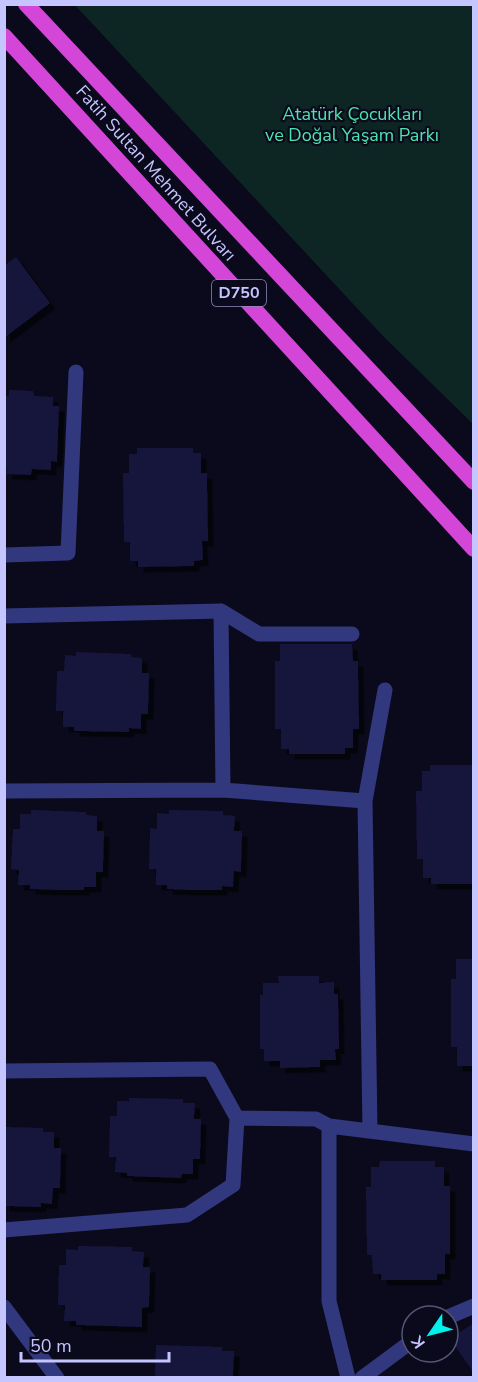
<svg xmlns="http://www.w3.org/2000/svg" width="478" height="1382" font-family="'Nunito Sans',sans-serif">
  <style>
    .green { fill: #0d2623 }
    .building { fill: #19153e; filter: url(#shadow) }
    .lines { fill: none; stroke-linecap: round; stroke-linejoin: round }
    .minor { stroke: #32387e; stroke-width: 15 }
    .trunk { stroke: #d446d8; stroke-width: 16 }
    .labels { text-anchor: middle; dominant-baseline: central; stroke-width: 4.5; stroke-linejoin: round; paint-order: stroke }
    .shield { fill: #0b0a1c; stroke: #8d8dbb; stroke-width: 1.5 }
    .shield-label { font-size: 16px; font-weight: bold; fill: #c5c5ff }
    .park-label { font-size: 18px; fill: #4ce4ad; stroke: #0b0a1c }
    .street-label { font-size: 18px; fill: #c5c5ff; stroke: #0b0a1c }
  </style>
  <defs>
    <filter id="shadow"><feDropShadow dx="5.5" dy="5.5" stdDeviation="0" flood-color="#0009"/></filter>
  </defs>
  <rect width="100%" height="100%" fill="#0b0a1c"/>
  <path class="green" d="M75 5H473V424L383 336Z"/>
  <path class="building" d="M16 257 50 303 4 338V266Z
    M9 390 33 391 34 396 53 397V406H59L57 462 51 461V470L32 469 31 475 6 474 7 468H4V396H9Z
    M137 448H193V453H201V473H207L208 541H202L203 560 194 561V566L138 567V561H130V542H124L123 473H129V454H137Z
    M280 644H352L353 661H358L359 729H353V748H345V754H289V749H281V729H275V661H280Z
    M76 652 131 654V657L142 658V673H149L148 714H141V729L129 728V732L74 731V727H63V711H56L57 671H64L65 655 76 656Z
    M430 765H474V884H431V878H423V859H417L416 791H422V771H430Z
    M31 810 86 812V815L97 816V831H104L103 872H96V887H84V890H60L30 889V885H18L19 870 11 869 13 829H20V814H31Z
    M169 810 223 811V815L235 816 234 831H242L241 872 234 871 233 887 222 886V890H191L167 889V885H156V869H149L150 828 157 829V813L169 814Z
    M456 959H474V1066H457V1047H451V979H456Z
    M278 976H319V983L334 982V994H338L339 1049H335L336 1060H320V1067L280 1068V1061H264V1049H260V995H263V983H279Z
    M129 1098 183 1099V1103H195L194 1119H201L200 1159H193V1174H182L181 1178 127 1176V1173L115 1172 116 1157H109L110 1116H117V1101H129Z
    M4 1127 43 1128V1132H54V1148H61L60 1188H53L52 1204 41 1203V1207L4 1206Z
    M380 1161H435V1167H444V1186H450V1254H445V1274H437V1280H381V1274H373L372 1255H367L366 1187H371V1167H379Z
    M78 1246 132 1247V1251L144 1252 143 1267H150L149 1307 142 1308V1327L76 1325V1321H64L65 1305H58L59 1265H66V1249L78 1250Z
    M474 1323V1373L450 1339Z
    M156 1345 222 1347V1351H234L233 1377H155Z"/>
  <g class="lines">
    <path class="minor" d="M4 555 68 553 76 372
      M221 611 259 634H352
      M4 616 221 611 223 790
      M4 791 223 790 365 801
      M4 1071 210 1069 237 1118 233 1185 187 1215 4 1230
      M237 1118 316 1119 329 1126 474 1144
      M329 1126V1301L348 1378
      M370 1131 365 801 385 690
      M4 1307 57 1378
      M448 1317 474 1306
      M362 1378 412 1341"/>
    <path class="trunk" d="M26 4 474 482
      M4 36 474 549"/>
  </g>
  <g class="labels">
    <rect class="shield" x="212" y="280" width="54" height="26" rx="4.5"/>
    <g class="shield-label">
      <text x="239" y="293">D750</text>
    </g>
    <g class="park-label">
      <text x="352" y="114">Atatürk Çocukları<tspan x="352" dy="21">ve Doğal Yaşam Parkı</tspan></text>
    </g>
    <g class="street-label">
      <text transform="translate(156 173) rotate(48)">Fatih Sultan Mehmet Bulvarı</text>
    </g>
  </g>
  <rect width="478" height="1382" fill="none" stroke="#c5c5ff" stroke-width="12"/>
  <g transform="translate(430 1334) rotate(235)"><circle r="28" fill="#0b0a1c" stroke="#555577" stroke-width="1.5"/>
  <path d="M0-4.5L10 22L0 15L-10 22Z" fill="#00f0ed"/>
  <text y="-9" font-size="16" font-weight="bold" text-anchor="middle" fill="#c5c5ff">K</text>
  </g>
  <path d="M21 1352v9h148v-9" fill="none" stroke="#c5c5ff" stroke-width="3"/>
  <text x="30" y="1352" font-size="18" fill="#c5c5ff" stroke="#0b0a1c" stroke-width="4.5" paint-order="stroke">50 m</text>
</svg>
